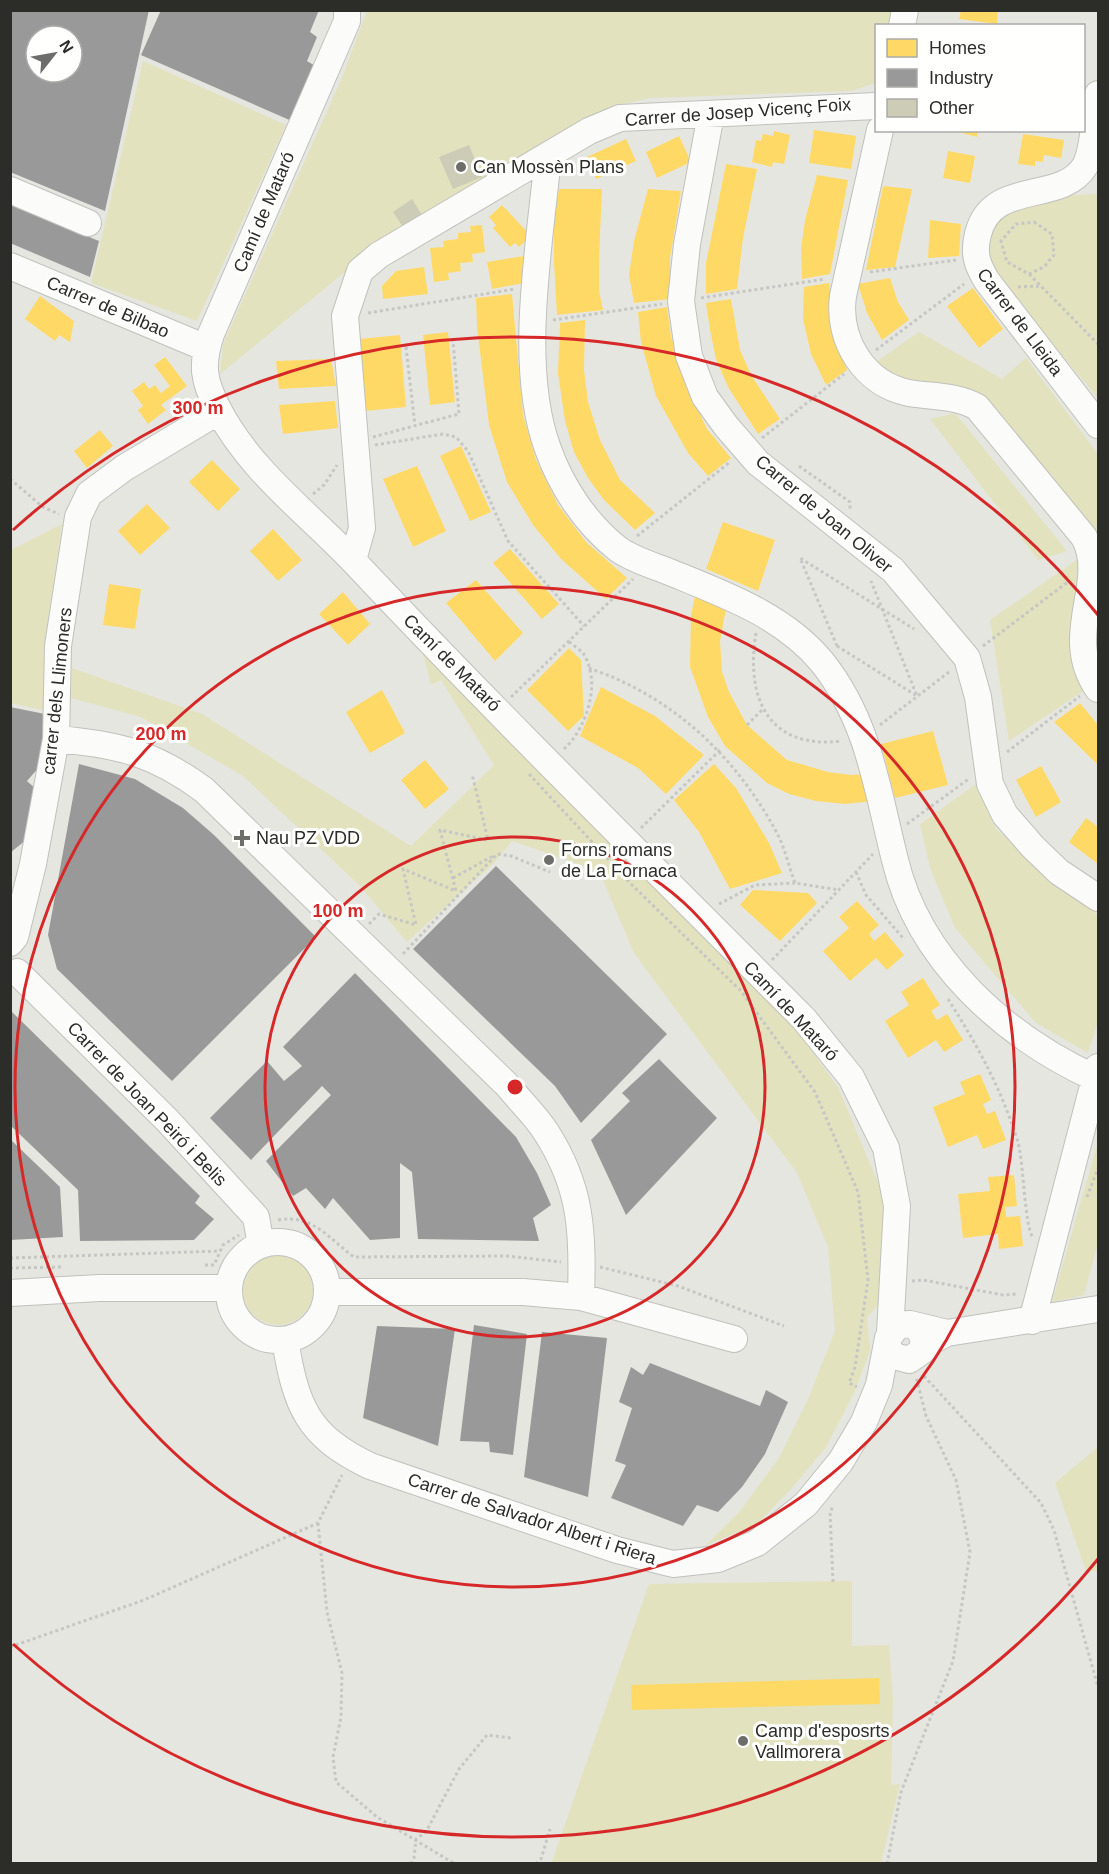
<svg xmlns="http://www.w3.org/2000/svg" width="1109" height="1874" font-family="Arial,sans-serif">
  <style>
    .green { fill: #e2e2be }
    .homes { fill: #ffd966 }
    .industry { fill: #999; fill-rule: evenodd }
    .building { fill: #cdccb6 }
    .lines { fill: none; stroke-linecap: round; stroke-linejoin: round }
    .minor-casing { stroke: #c0c0bc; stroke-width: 28 }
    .path { stroke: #c6c6c4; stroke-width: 3; stroke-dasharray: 3 3; stroke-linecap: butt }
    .minor { stroke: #fbfbfa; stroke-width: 26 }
    .ring { fill: none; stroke: #d62828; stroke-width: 3 }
    .poi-dot { fill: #6d6d69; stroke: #fffffe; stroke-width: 2 }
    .labels { text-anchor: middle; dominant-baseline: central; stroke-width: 6; stroke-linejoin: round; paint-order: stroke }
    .street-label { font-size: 18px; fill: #2c2c29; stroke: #fffffe }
    .poi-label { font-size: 18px; fill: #2c2c29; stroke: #fffffe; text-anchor: start }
    .centre { fill: #d62828; stroke: #fffffe; stroke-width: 3 }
    .ring-label { font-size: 18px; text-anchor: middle; font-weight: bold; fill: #d62828; stroke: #fffffe; stroke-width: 6; stroke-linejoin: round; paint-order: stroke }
  </style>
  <rect width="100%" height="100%" fill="#e6e6e0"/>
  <path class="green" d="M367 11H895L892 25 876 26V83L851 91 650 98 613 106 383 241 220 374 223 344 341 80Z
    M143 61 286 125 197 321 91 283Z
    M1098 194V398L1011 294 988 258 993 223C1033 197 1052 196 1098 194Z
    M919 332 1002 379 1026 358 1098 454V542L981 399 908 384 873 364Z
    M955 413 1067 551 1038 560 930 419Z
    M62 524 45 640 47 711 11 703V550Z
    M1098 545V681L1009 741 990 620Z
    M422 649 766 989 838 1087 889 1209V1294L867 1317 870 1351 853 1395 826 1447 792 1488 756 1525 706 1545 740 1511 779 1458 808 1399 835 1331 828 1247 797 1173 634 953 599 871 512 841 494 863 407 942 359 885 243 776 141 717 71 698 72 668 202 714 411 846 494 765 441 680 431 685Z
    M976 784 996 829 1098 915V1022L1088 1053 1036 1023 955 928 930 868 920 824Z
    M1098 1142V1243L1084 1295 1052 1302Z
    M243 1290a35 35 0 1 1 70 0a35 35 0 1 1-70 0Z
    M1098 1447V1571H1086L1055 1483Z
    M852 1581V1646L889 1645 893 1699 891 1785 900 1784 881 1863 551 1864 649 1584Z"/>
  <path class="homes" d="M961 10H998L997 24 959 19Z
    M814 130 856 136 851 169 809 163Z
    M951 130H978L977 137Z
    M774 131 790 135 784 164 773 162 772 167 752 162 756 140 761 141 763 134 773 136Z
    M1023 134 1064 140 1061 158 1044 155 1043 162 1035 161V166L1018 164Z
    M679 136 691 162 657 178 646 152Z
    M626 139 636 161 596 179 587 157Z
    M948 151 975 156 970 183 943 178Z
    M726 164 757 169 743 238 737 289 706 294V263Z
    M817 175 848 180 830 274 802 279 801 249 805 220Z
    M883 186 912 189 895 267 866 270Z
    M559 189H602L599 258V291L603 310 557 315 554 263V219Z
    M648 189 681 191 670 258V299L634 303 629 275 634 241Z
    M502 205 531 236 519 247 515 243 510 247 493 228 496 225 489 217Z
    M930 220 961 224 959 256 928 258Z
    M482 225 485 252 472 254 473 262 460 263 461 271 448 273 449 280 434 282 430 248 444 247 443 241 458 239V233L471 232 470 226Z
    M524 256 529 282 492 289 487 262Z
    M424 267 428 294 383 299 382 286 396 271Z
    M890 278 898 302 909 320 882 340 867 313 858 284Z
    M829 283 836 343 847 370 826 385 811 354 803 319 804 287Z
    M973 288 1003 329 979 348 947 306Z
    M512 294 523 415 536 460 558 505 586 542 627 578 606 599 561 559 533 525 507 482 489 425 477 327 476 298Z
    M40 296 74 321 70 342 59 335 55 341 25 319Z
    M731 299 740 350 751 375 780 419 758 434 728 387 716 359 710 330 706 303Z
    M667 307 671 336 688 389 707 429 731 458 708 476 688 453 656 396 641 342 638 312Z
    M585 320 584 370 588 402 600 440 620 480 655 513 635 530 604 500 588 478 574 452 565 421 558 373 560 323Z
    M448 332 455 402 430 405 423 335Z
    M400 335 406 407 365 411 359 339Z
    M165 357 187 386 161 405 166 410 148 424 138 410 143 406 132 391 144 382 149 389 155 385 161 393 170 386 154 365Z
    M331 359 336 386 279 389 276 361Z
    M335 401 338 428 283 434 279 405Z
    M100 430 113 446 87 468 74 451Z
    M461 446 491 512 470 521 440 456Z
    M212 460 240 489 218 511 189 482Z
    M417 466 446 531 413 547 383 479Z
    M147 504 170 528 140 555 118 531Z
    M723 522 775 540 758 591 706 569Z
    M273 529 302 560 278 581 250 551Z
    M510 549 559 604 542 619 493 563Z
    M476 580 523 633 495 661 446 603Z
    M109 584 141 589 135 629 103 625Z
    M696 590 727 604 720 641 722 672 729 692 747 725 787 760 828 772 851 775 868 774 873 801 845 804 816 801 789 794 767 783 725 746 708 717 690 667 691 616Z
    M343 592 370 624 348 645 319 614Z
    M569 648 581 660 584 716 568 731 527 690Z
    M601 687 655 716 704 755 666 794 638 768 580 736Z
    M382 690 405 733 370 753 346 712Z
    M1080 703 1098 725V765L1054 722Z
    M933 731 948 785 895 798 881 744Z
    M425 760 449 789 425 809 401 780Z
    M714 764 736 788 769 843 782 873 730 889 699 832 674 800Z
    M1041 766 1061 802 1036 817 1016 780Z
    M1086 818 1098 827V864L1069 842Z
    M753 890 808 893 817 903 780 941 740 905Z
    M857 901 879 925 869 934 874 941 885 932 904 955 887 970 876 958 850 981 823 951 849 928 839 917Z
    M923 978 940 1005 931 1011 937 1020 947 1014 963 1040 944 1052 936 1040 908 1058 885 1021 909 1005 901 992Z
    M980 1074 991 1100 983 1104 987 1114 995 1111 1006 1140 983 1149 977 1135 948 1147 933 1107 965 1094 960 1082Z
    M1014 1175 1017 1206 1005 1207 1006 1217 1020 1216 1023 1246 999 1249 998 1234 963 1238 958 1194 990 1191 988 1177Z
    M879 1678 880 1704 632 1710 631 1685Z"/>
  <path class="industry" d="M10 10H149L105 211 10 172ZM36 36H72V72H36Z
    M161 10H319L310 32 317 37 307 61 317 67 294 122 141 55Z
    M10 205 99 241 90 277 10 243Z
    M10 707 45 714 40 766 27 781 39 792 32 835 10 853Z
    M79 764 135 779 183 808 214 835 316 937 172 1081 57 969 48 935Z
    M496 866 667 1034 581 1123 555 1086 413 949Z
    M355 973 516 1137 537 1173 551 1205 533 1218 539 1241 418 1239 412 1172 400 1163V1238L370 1240 333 1198 325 1209 306 1188 293 1196 266 1161 331 1095 322 1086 251 1160 210 1118 267 1061 284 1081 302 1066 283 1047Z
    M10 1010 200 1196 195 1203 214 1219 194 1240 80 1241 78 1190 10 1125Z
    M659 1059 717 1118 626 1215 591 1140 630 1101 622 1093Z
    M10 1139 60 1187 63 1237 10 1240Z
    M474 1325 527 1334 513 1455 490 1452 489 1442 460 1441Z
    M377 1326 455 1329 438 1446 363 1418Z
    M542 1332 607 1338 588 1497 524 1477Z
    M650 1363 760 1406 766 1390 788 1402 765 1454 742 1487 718 1512 697 1505 683 1526 611 1498 626 1465 615 1461 632 1408 619 1402 631 1367 643 1375Z"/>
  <path class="building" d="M469 145 482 177 453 189 439 157Z
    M412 199 422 215 403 227 393 212Z"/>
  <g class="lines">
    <defs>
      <path id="minor" d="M347 10V21L211 334C201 365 203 380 218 409 251 473 312 516 360 568 504 721 655 869 804 1019L851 1077 886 1148 897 1206 890 1333
        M902 26 905 10
        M1098 94C1095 113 1094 150 1085 166 1061 205 992 178 978 234 973 253 977 265 987 281L1098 425
        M711 114 687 244 681 301 689 356 705 397 726 426 758 463 893 570 967 658 978 697 990 784 1005 815 1033 847 1059 872 1098 898
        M880 130 843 296C837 340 864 384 909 393 932 397 956 395 977 407L1084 537C1109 583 1060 634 1098 689
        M548 156C540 244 517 366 548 449 561 486 586 524 618 549 633 560 655 566 672 573 726 595 784 616 822 662 869 721 877 789 895 860 919 960 1004 1036 1095 1078
        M10 190 88 223
        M10 266 206 348
        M353 560 362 528 345 316 360 271 379 255 589 131 620 118 876 106
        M56 739C117 744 154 753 204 790L508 1086C520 1101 536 1116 546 1132 582 1188 583 1233 581 1297
        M10 943 15 937 33 864 56 739 58 646 78 517 89 494 124 468 219 411
        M17 972 167 1120 256 1217 261 1245
        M229 1291a49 49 0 1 1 98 0a49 49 0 1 1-98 0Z
        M327 1292H523L581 1297 734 1339
        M10 1293 99 1288H228
        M1032 1321 1098 1067
        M916 1326 924 1338 922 1351 909 1360 894 1356 888 1348V1338L898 1325 910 1324 947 1333
        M285 1340C296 1406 307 1436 370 1466L617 1550 673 1564 718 1559 757 1543 806 1504 841 1461 864 1422 879 1385 888 1338
        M922 1351 933 1340 947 1333 1098 1309"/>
    </defs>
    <use href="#minor" class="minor-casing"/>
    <path class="path" d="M1034 222 1052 234 1054 255 1044 267 1029 274 1007 262 1001 241 1016 224Z
      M870 272 956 260
      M1029 274 1098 344
      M1018 287 1041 286
      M701 298 825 279
      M368 313 515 289
      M553 320 662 304
      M406 347 415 426
      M876 350 964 284
      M373 437 459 414 453 340
      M762 438 844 374
      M375 445 443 434 456 437 468 451 508 541 584 626
      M799 466 850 502V511
      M10 479 43 507 59 514
      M313 494 324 485 337 465
      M637 536 730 462
      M756 633C745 699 769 750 842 741
      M837 646 800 558 914 629
      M837 646 917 696 871 581
      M983 646 1069 581
      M589 668C598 672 609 675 619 680 689 712 742 767 778 835 785 849 789 867 795 883L839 890
      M511 697 633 579
      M747 725 762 710
      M880 725 949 672
      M564 749C587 728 602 682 583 653 579 649 573 645 568 641
      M1007 752 1080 696
      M529 774 631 884 740 990 815 1092 858 1192 868 1280 855 1367 849 1383 857 1387
      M907 824 970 778
      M641 828 720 750
      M856 872 866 895 903 938
      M453 878 493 856
      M719 904 755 885 795 883
      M369 924 379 914 416 925 403 869 456 891 440 830 488 840 472 774
      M403 954 497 854 511 856 550 872
      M772 960 873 854
      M948 999C976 1043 1001 1088 1017 1139 1024 1159 1024 1225 1033 1238
      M1087 1197 1098 1168
      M278 1220C313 1214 328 1238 354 1257L507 1256 561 1262
      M10 1258 220 1251
      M205 1265H214L223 1245 239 1235
      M600 1267 678 1286 784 1326
      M10 1268 63 1267
      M912 1281 923 1280 1003 1295 1018 1294
      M924 1376 1041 1503 1054 1530 1098 1687
      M318 1523 327 1612 342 1673 341 1717 333 1757 336 1782 377 1817 455 1864
      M833 1582 830 1512 834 1505
      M10 1647 144 1600 318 1523 342 1475
      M411 1864 414 1858 416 1839 426 1832 459 1769 487 1735 511 1738
      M536 1864 541 1859 550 1829
      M887 1864 901 1792 953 1661 970 1552 956 1480 926 1416 916 1377"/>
    <use href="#minor" class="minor"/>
  </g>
  <g class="ring">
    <circle cx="515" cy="1087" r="250"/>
    <circle cx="515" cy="1087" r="500"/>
    <path d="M1098 1559A750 750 0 0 1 13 1644M13 530A750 750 0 0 1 1098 615"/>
  </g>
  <g class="poi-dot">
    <circle cx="461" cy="167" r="6"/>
    <path d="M239 829h6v6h6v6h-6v6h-6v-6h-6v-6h6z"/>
    <circle cx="549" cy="860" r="6"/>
    <circle cx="743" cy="1741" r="6"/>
  </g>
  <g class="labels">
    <g class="street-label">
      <text transform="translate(738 112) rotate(-4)">Carrer de Josep Vicenç Foix</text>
      <text transform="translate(264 212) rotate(-67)">Camí de Mataró</text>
      <text transform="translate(108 307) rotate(23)">Carrer de Bilbao</text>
      <text transform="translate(1020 322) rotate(53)">Carrer de Lleida</text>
      <text transform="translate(824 514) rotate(40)">Carrer de Joan Oliver</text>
      <text transform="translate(452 663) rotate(45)">Camí de Mataró</text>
      <text transform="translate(57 691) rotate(-84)">carrer dels Llimoners</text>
      <text transform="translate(791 1011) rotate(47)">Camí de Mataró</text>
      <text transform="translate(147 1104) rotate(46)">Carrer de Joan Peiró i Belis</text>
      <text transform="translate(532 1519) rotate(18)">Carrer de Salvador Albert i Riera</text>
    </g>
    <g class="poi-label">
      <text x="473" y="167">Can Mossèn Plans</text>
      <text x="256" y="838">Nau PZ VDD</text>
      <text x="561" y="850">Forns romans<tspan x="561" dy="21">de La Fornaca</tspan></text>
      <text x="755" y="1731">Camp d'esposrts<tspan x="755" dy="21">Vallmorera</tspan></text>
    </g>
  </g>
  <circle cx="515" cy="1087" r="9" class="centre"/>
  <g class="ring-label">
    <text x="198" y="414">300 m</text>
    <text x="161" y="740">200 m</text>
    <text x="338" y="917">100 m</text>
  </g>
  <rect width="1109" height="1874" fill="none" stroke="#2c2c29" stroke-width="24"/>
  <rect x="875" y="24" width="210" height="108" fill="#fffffe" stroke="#ababa9" stroke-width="1.5"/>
  <rect x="887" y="39" width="30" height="18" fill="#ffd966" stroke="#ababa9" stroke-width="1.5"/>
  <text x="929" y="54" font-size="18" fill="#2c2c29">Homes</text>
  <rect x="887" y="69" width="30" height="18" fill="#999999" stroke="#ababa9" stroke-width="1.5"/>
  <text x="929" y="84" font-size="18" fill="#2c2c29">Industry</text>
  <rect x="887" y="99" width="30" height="18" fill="#cdccb6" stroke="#ababa9" stroke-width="1.5"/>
  <text x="929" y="114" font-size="18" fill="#2c2c29">Other</text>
  <g transform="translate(54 54) rotate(59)"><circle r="28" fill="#fffffe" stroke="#ababa9" stroke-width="1.5"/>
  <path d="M0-4.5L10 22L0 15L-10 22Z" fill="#6d6d69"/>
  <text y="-9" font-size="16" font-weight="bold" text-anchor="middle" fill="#2c2c29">N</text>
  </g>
</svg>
